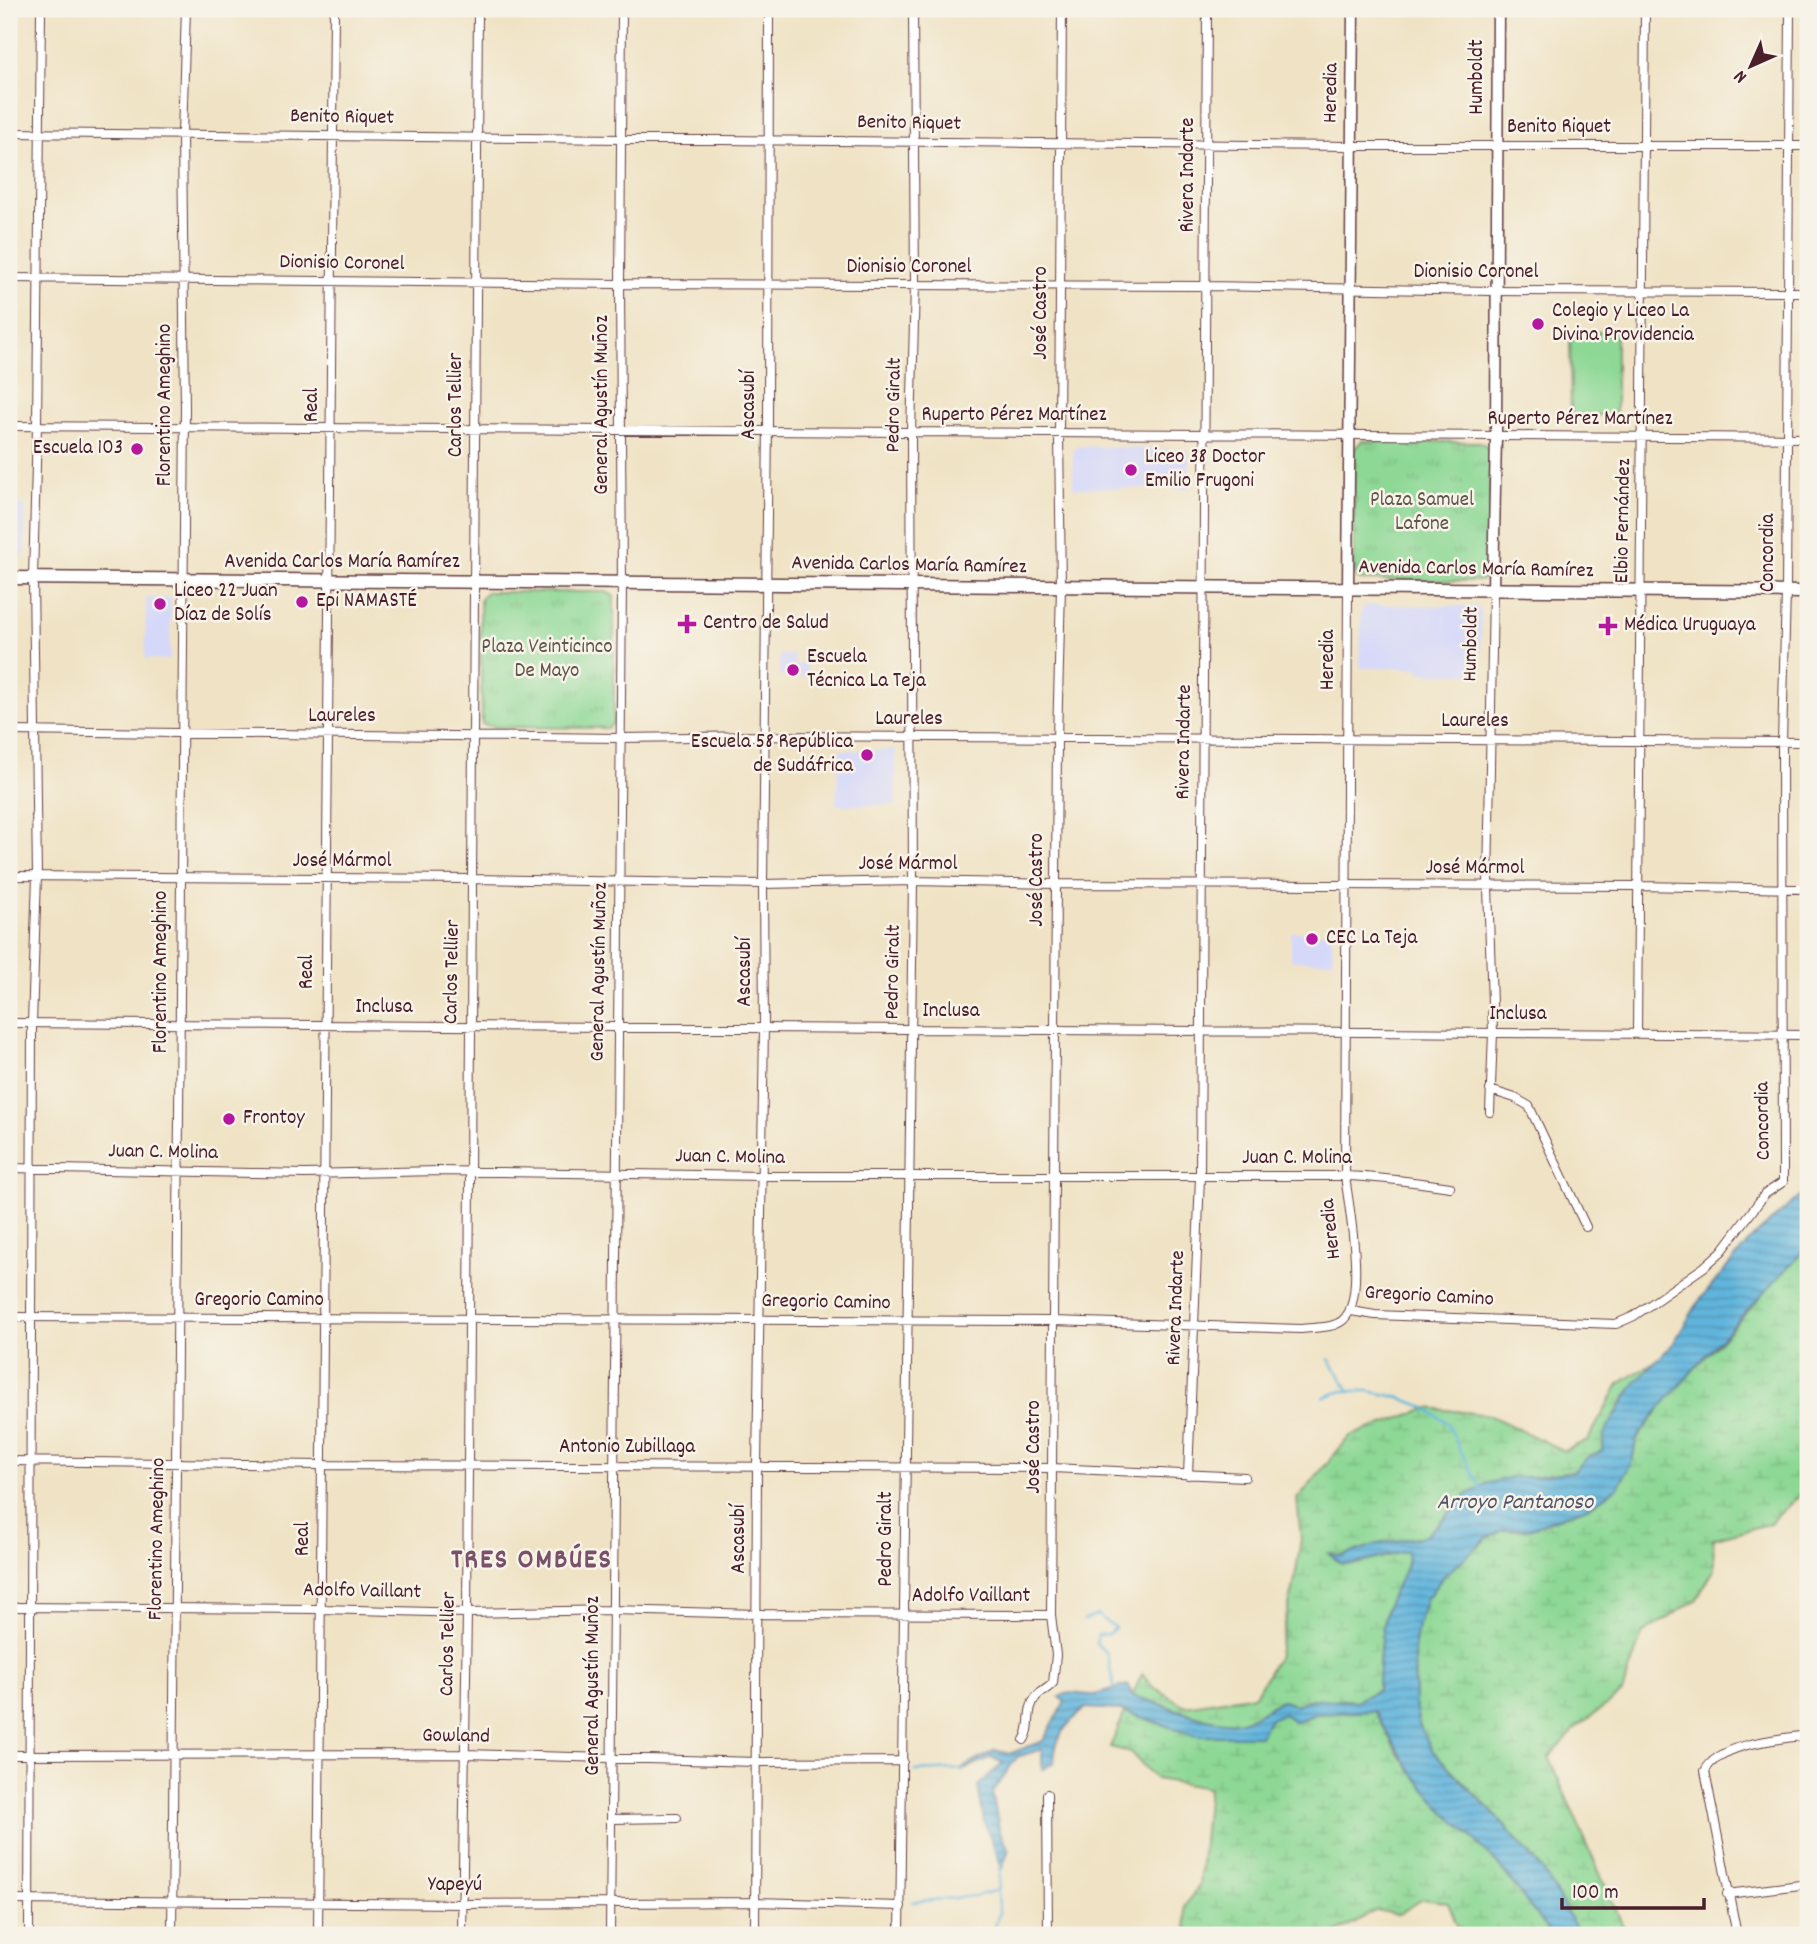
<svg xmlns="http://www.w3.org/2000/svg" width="1817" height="1944" font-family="Dekko,sans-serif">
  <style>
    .built { fill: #d5d8f9 }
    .grass { fill: url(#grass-tufts); stroke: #6c7c60; stroke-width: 2 }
    .wetland { fill: url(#wetland-marsh); stroke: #6c7c60; stroke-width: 2 }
    .pitch { fill: #8dd895; stroke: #6c7c60; stroke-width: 2 }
    .water { fill: url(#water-rules); stroke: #566a84; stroke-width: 2 }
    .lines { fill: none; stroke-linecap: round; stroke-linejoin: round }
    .stream { stroke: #61b5dd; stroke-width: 2.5 }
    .minor-casing { stroke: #633c42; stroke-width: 10 }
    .tertiary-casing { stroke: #633c42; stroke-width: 13 }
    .secondary-casing { stroke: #633c42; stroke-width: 15 }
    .minor { stroke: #fff; stroke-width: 8 }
    .tertiary { stroke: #fff; stroke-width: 10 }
    .secondary { stroke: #fff; stroke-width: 12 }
    .poi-dot { fill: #b5179e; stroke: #f7f3e8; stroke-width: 2.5 }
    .labels { text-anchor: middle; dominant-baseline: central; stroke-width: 5; stroke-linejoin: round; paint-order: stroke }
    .street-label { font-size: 21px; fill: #4a1f2b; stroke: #f7f3e8 }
    .poi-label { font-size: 21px; fill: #4a1f2b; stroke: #f7f3e8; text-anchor: start }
    .park-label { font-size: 21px; fill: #5e564b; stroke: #f7f3e8 }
    .water-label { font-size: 23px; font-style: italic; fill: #525469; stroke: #f7f3e8 }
    .district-label { font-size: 28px; font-weight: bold; letter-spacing: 2px; fill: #795168; stroke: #f7f3e8 }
  </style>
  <defs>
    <pattern id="grass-tufts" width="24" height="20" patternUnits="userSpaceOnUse" patternTransform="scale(1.75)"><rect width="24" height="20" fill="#8dd895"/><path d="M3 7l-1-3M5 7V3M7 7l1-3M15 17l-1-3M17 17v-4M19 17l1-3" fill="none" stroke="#7bb981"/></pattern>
    <pattern id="wetland-marsh" width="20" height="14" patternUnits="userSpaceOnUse" patternTransform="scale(1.75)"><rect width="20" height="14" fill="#8dd895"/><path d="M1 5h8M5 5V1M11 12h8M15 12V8" fill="none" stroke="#7bb981"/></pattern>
    <pattern id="water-rules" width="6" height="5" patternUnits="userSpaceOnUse" patternTransform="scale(1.75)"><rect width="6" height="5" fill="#61b5dd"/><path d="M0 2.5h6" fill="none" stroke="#5293b3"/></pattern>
  </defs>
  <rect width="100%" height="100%" fill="#f7f3e8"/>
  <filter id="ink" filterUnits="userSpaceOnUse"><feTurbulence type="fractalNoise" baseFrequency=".0143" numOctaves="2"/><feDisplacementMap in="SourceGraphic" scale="14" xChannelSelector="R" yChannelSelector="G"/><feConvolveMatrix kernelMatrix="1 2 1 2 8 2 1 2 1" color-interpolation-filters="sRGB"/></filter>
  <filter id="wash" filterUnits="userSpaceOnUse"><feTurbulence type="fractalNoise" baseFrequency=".00686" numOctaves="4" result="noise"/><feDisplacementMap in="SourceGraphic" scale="28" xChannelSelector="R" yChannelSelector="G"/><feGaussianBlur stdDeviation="1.57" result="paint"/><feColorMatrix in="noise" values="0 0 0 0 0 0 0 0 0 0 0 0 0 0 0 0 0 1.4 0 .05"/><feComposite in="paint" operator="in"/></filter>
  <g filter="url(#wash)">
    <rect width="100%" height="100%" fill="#f0e3c5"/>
    <path class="built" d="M1077 446 1189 450V489L1073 488V452Z
      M11 505H25V553L23 556H10Z
      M146 597 171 598 170 660 145 659Z
      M1366 605 1476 606 1481 612 1480 674 1420 673 1419 668H1360L1361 611Z
      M779 655H794V664H807V677L779 676Z
      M839 750H896V805H836Z
      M1291 932H1332L1333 961H1291Z"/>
    <path class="grass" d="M1362 441 1480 442 1485 445 1490 454 1489 572 1486 578 1479 581 1362 580 1356 578 1354 572V449Z
      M486 592H606L614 596V722L608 728 495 727 482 724 480 599Z"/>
    <path class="wetland" d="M1808 1246V1487L1770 1523 1713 1539 1714 1570 1696 1600 1642 1634 1622 1693 1577 1727 1549 1758 1627 1935H1580L1542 1869 1495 1815 1432 1750 1418 1724 1415 1704 1414 1649 1418 1624 1427 1598 1443 1577 1464 1555 1487 1538 1503 1530 1529 1529 1592 1505 1632 1462 1636 1440 1673 1392Z
      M1655 1362C1632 1387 1608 1417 1602 1451L1589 1456 1574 1471 1533 1477H1512L1466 1495 1426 1536 1378 1544 1342 1556 1330 1554 1342 1564H1356L1407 1551C1412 1569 1392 1588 1387 1607 1380 1633 1379 1663 1378 1690L1357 1701 1313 1699 1295 1705 1281 1700C1268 1708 1252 1720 1237 1722 1210 1726 1161 1701 1132 1696L1142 1674 1152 1686 1185 1706 1255 1695 1277 1658 1294 1585 1301 1539 1297 1499 1350 1436 1428 1408 1489 1415 1564 1451 1588 1440 1619 1384Z
      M1375 1711 1398 1754 1503 1870 1551 1935H1461L1448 1903 1423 1899 1397 1915 1377 1910 1332 1935H1188L1184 1906 1199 1886 1208 1788 1156 1779 1130 1752 1110 1747 1125 1712 1196 1736 1263 1728 1274 1716 1284 1714 1295 1722 1315 1714Z"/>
    <path class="pitch" d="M1570 332H1616V415H1571Z"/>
    <path class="water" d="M1808 1189V1246L1705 1356 1651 1419 1636 1440 1632 1462 1618 1487 1592 1505 1528 1529 1503 1530 1487 1538 1443 1577 1427 1598 1418 1624 1414 1649 1415 1704 1419 1724 1432 1750 1495 1815 1542 1869 1580 1935H1551L1503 1870 1470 1835 1446 1814 1410 1770 1374 1711 1315 1714 1295 1722 1284 1714C1271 1716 1265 1724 1260 1736H1196L1120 1710 1085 1708C1066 1725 1055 1735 1054 1762L1042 1770V1749L1017 1757 992 1793 1000 1833 1009 1849 1002 1868 984 1821 978 1786 1003 1763 991 1757 962 1771 961 1769 995 1750 1009 1754 1043 1741 1065 1702 1059 1697C1070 1689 1081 1696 1094 1695 1106 1693 1116 1687 1129 1685L1132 1696C1161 1702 1210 1726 1237 1722 1252 1720 1268 1708 1281 1700L1295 1705 1313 1699 1356 1701 1378 1690C1379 1663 1380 1634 1387 1607 1391 1589 1412 1570 1407 1551L1356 1564H1342L1328 1553 1342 1556 1378 1544 1426 1536 1467 1495 1485 1484 1512 1477H1533L1574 1471 1589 1456 1602 1451 1605 1432 1636 1382 1673 1344 1699 1301 1750 1240Z"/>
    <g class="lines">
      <path class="stream" d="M1329 1359 1350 1391
        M1324 1397 1343 1391H1368L1398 1397 1422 1406 1448 1423 1459 1448 1482 1490
        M1084 1620 1097 1615 1115 1628 1108 1634 1098 1635 1096 1643 1107 1654 1114 1687
        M915 1771 964 1769
        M912 1902 975 1896 998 1890
        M993 1935 999 1913 998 1890 1001 1866"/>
    </g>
  </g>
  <g filter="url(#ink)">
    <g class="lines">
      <defs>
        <path id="minor" d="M9 133 1351 146H1808
          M9 278 620 284 1206 286 1491 291 1808 292
          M9 426 1808 438
          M9 731 620 738 764 736 1808 742
          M9 876 473 879 763 884 913 881 1056 884 1638 886 1808 889
          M9 1023 1808 1035
          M1637 1034 1645 9
          M1490 1090 1515 1098 1529 1106 1586 1227
          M1490 1112 1493 1033 1488 887 1493 589
          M9 1168 305 1174 438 1171 762 1176H1345C1381 1177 1415 1182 1450 1187
          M1351 1311 1375 1315 1616 1324 1634 1316 1704 1267 1722 1251 1765 1194 1783 1182 1782 742 1786 592 1790 9
          M9 1317 1053 1321 1301 1329C1314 1327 1333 1329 1343 1320 1367 1299 1349 1207 1345 1176L1348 588
          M9 1461 321 1465 1052 1468 1245 1477
          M1188 1475 1200 1177 1207 9
          M9 1607 321 1609 467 1613 612 1610 758 1614 1051 1615
          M1024 1740C1033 1727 1025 1711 1036 1697 1041 1691 1048 1689 1053 1683L1056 1655 1051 1615 1057 738 1061 588 1059 434 1062 9
          M9 1755 465 1754 757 1762 903 1761
          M1047 1794 1048 1935
          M611 1819 677 1818
          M1727 1894 1808 1884
          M9 1900 462 1904 756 1902 901 1906
          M29 1935 32 1023 37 876 33 579 37 426 41 9
          M172 1935 185 410 182 135 186 9
          M318 1935 334 9
          M462 1935 467 1613 478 9
          M610 1935 622 584 620 284 622 9
          M755 1935 757 1466 764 1028 763 884 768 422 769 9
          M900 1935 913 881 911 433 915 285 913 9
          M1737 1935 1705 1771C1719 1743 1780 1739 1808 1735"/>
        <path id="tertiary" d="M1348 588 1353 9
          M1493 589 1496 436 1498 9"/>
        <path id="secondary" d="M9 578 1808 592"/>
      </defs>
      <use href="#minor" class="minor-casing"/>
      <use href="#tertiary" class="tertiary-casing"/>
      <use href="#secondary" class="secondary-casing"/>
      <use href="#minor" class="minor"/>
      <use href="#tertiary" class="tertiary"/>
      <use href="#secondary" class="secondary"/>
    </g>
  </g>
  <g class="poi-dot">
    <circle cx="1538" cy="324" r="7"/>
    <circle cx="137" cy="449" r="7"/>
    <circle cx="1131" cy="470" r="7"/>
    <circle cx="302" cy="602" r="7"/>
    <circle cx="160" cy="604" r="7"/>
    <path d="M683.5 613.5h7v7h7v7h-7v7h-7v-7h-7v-7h7z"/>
    <path d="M1604.5 615.5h7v7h7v7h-7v7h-7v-7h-7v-7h7z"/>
    <circle cx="793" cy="670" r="7"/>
    <circle cx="867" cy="755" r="7"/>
    <circle cx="1312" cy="939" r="7"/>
    <circle cx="229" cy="1119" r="7"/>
  </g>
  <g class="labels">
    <g class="street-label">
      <text transform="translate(1478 77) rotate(-90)">Humboldt</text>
      <text transform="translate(1332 93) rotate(-89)">Heredia</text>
      <text transform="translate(342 118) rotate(1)">Benito Riquet</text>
      <text transform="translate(909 124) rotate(1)">Benito Riquet</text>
      <text x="1559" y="128">Benito Riquet</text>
      <text transform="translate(1189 175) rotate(-90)">Rivera Indarte</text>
      <text transform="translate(342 264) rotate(1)">Dionisio Coronel</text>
      <text x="909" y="268">Dionisio Coronel</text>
      <text x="1476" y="273">Dionisio Coronel</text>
      <text transform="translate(1042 313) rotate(-90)">José Castro</text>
      <text transform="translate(166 405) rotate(-90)">Florentino Ameghino</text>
      <text transform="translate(313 405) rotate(-90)">Real</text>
      <text transform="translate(457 405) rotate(-90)">Carlos Tellier</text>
      <text transform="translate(603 405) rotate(-90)">General Agustín Muñoz</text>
      <text transform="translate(750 405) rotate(-90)">Ascasubí</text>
      <text transform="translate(895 405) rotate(-89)">Pedro Giralt</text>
      <text x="1014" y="416">Ruperto Pérez Martínez</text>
      <text x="1580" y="420">Ruperto Pérez Martínez</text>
      <text transform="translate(1624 521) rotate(-89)">Elbio Fernández</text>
      <text transform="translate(1769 553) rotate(-90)">Concordia</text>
      <text x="342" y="563">Avenida Carlos María Ramírez</text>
      <text transform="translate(909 566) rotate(1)">Avenida Carlos María Ramírez</text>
      <text transform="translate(1476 570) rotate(1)">Avenida Carlos María Ramírez</text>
      <text transform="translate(1472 644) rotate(-89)">Humboldt</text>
      <text transform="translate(1329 660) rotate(-90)">Heredia</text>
      <text x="342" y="717">Laureles</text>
      <text x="909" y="720">Laureles</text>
      <text x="1475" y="722">Laureles</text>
      <text transform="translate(1185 742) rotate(-89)">Rivera Indarte</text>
      <text x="342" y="862">José Mármol</text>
      <text x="908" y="865">José Mármol</text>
      <text x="1475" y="869">José Mármol</text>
      <text transform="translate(1038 880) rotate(-90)">José Castro</text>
      <text transform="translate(162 972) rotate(-90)">Florentino Ameghino</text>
      <text transform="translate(308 972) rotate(-90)">Real</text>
      <text transform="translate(453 972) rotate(-89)">Carlos Tellier</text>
      <text transform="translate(600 972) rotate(-89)">General Agustín Muñoz</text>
      <text transform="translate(746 972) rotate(-90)">Ascasubí</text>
      <text transform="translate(894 972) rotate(-89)">Pedro Giralt</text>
      <text x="384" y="1008">Inclusa</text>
      <text x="951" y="1012">Inclusa</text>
      <text x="1518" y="1015">Inclusa</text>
      <text transform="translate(1764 1121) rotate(-91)">Concordia</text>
      <text transform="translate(163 1153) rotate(1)">Juan C. Molina</text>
      <text transform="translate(730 1158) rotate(1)">Juan C. Molina</text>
      <text x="1297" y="1159">Juan C. Molina</text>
      <text transform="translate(1332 1229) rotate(-96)">Heredia</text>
      <text transform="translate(1429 1297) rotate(3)">Gregorio Camino</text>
      <text x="259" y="1301">Gregorio Camino</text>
      <text transform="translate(826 1303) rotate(1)">Gregorio Camino</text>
      <text transform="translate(1177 1308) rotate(-88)">Rivera Indarte</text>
      <text transform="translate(1035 1447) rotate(-90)">José Castro</text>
      <text x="627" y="1448">Antonio Zubillaga</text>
      <text transform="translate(158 1539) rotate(-89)">Florentino Ameghino</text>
      <text transform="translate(304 1539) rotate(-90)">Real</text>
      <text transform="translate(740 1539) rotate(-90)">Ascasubí</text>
      <text transform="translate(887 1539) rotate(-90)">Pedro Giralt</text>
      <text transform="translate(362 1592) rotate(1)">Adolfo Vaillant</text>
      <text x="971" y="1597">Adolfo Vaillant</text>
      <text transform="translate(449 1644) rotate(-89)">Carlos Tellier</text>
      <text transform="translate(594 1686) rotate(-90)">General Agustín Muñoz</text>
      <text transform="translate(456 1737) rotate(1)">Gowland</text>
      <text x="455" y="1886">Yapeyú</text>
    </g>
    <g class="poi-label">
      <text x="1552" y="312">Colegio y Liceo La<tspan x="1552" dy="24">Divina Providencia</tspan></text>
      <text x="123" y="449" text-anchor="end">Escuela 103</text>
      <text x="1145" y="458">Liceo 38 Doctor<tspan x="1145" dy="24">Emilio Frugoni</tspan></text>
      <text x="174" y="592">Liceo 22 Juan<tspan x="174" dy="24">Díaz de Solís</tspan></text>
      <text x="316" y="602">Epi NAMASTÉ</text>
      <text x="703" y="624">Centro de Salud</text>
      <text x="1624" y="626">Médica Uruguaya</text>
      <text x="807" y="658">Escuela<tspan x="807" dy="24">Técnica La Teja</tspan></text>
      <text x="853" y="743" text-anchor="end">Escuela 58 República<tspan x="853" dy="24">de Sudáfrica</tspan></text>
      <text x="1326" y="939">CEC La Teja</text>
      <text x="243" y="1119">Frontoy</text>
    </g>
    <g class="park-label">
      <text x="1422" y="501">Plaza Samuel<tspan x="1422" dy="24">Lafone</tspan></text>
      <text x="547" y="648">Plaza Veinticinco<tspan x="547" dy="24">De Mayo</tspan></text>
    </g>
    <g class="water-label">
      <text x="1515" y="1503">Arroyo Pantanoso</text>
    </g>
    <g class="district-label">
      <text x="532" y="1562">TRES OMBÚES</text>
    </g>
  </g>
  <rect width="1817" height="1944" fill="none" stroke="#f7f3e8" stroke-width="35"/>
  <g transform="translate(1751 66) rotate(225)" stroke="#f7f3e8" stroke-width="5" paint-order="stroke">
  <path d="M0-5L12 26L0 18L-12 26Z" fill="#4a1f2b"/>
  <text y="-10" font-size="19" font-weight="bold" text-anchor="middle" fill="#4a1f2b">N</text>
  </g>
  <path d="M1562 1898v10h142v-10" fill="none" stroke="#4a1f2b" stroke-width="3.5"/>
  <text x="1572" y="1898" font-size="21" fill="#4a1f2b" stroke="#f7f3e8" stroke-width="5" paint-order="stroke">100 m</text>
</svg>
